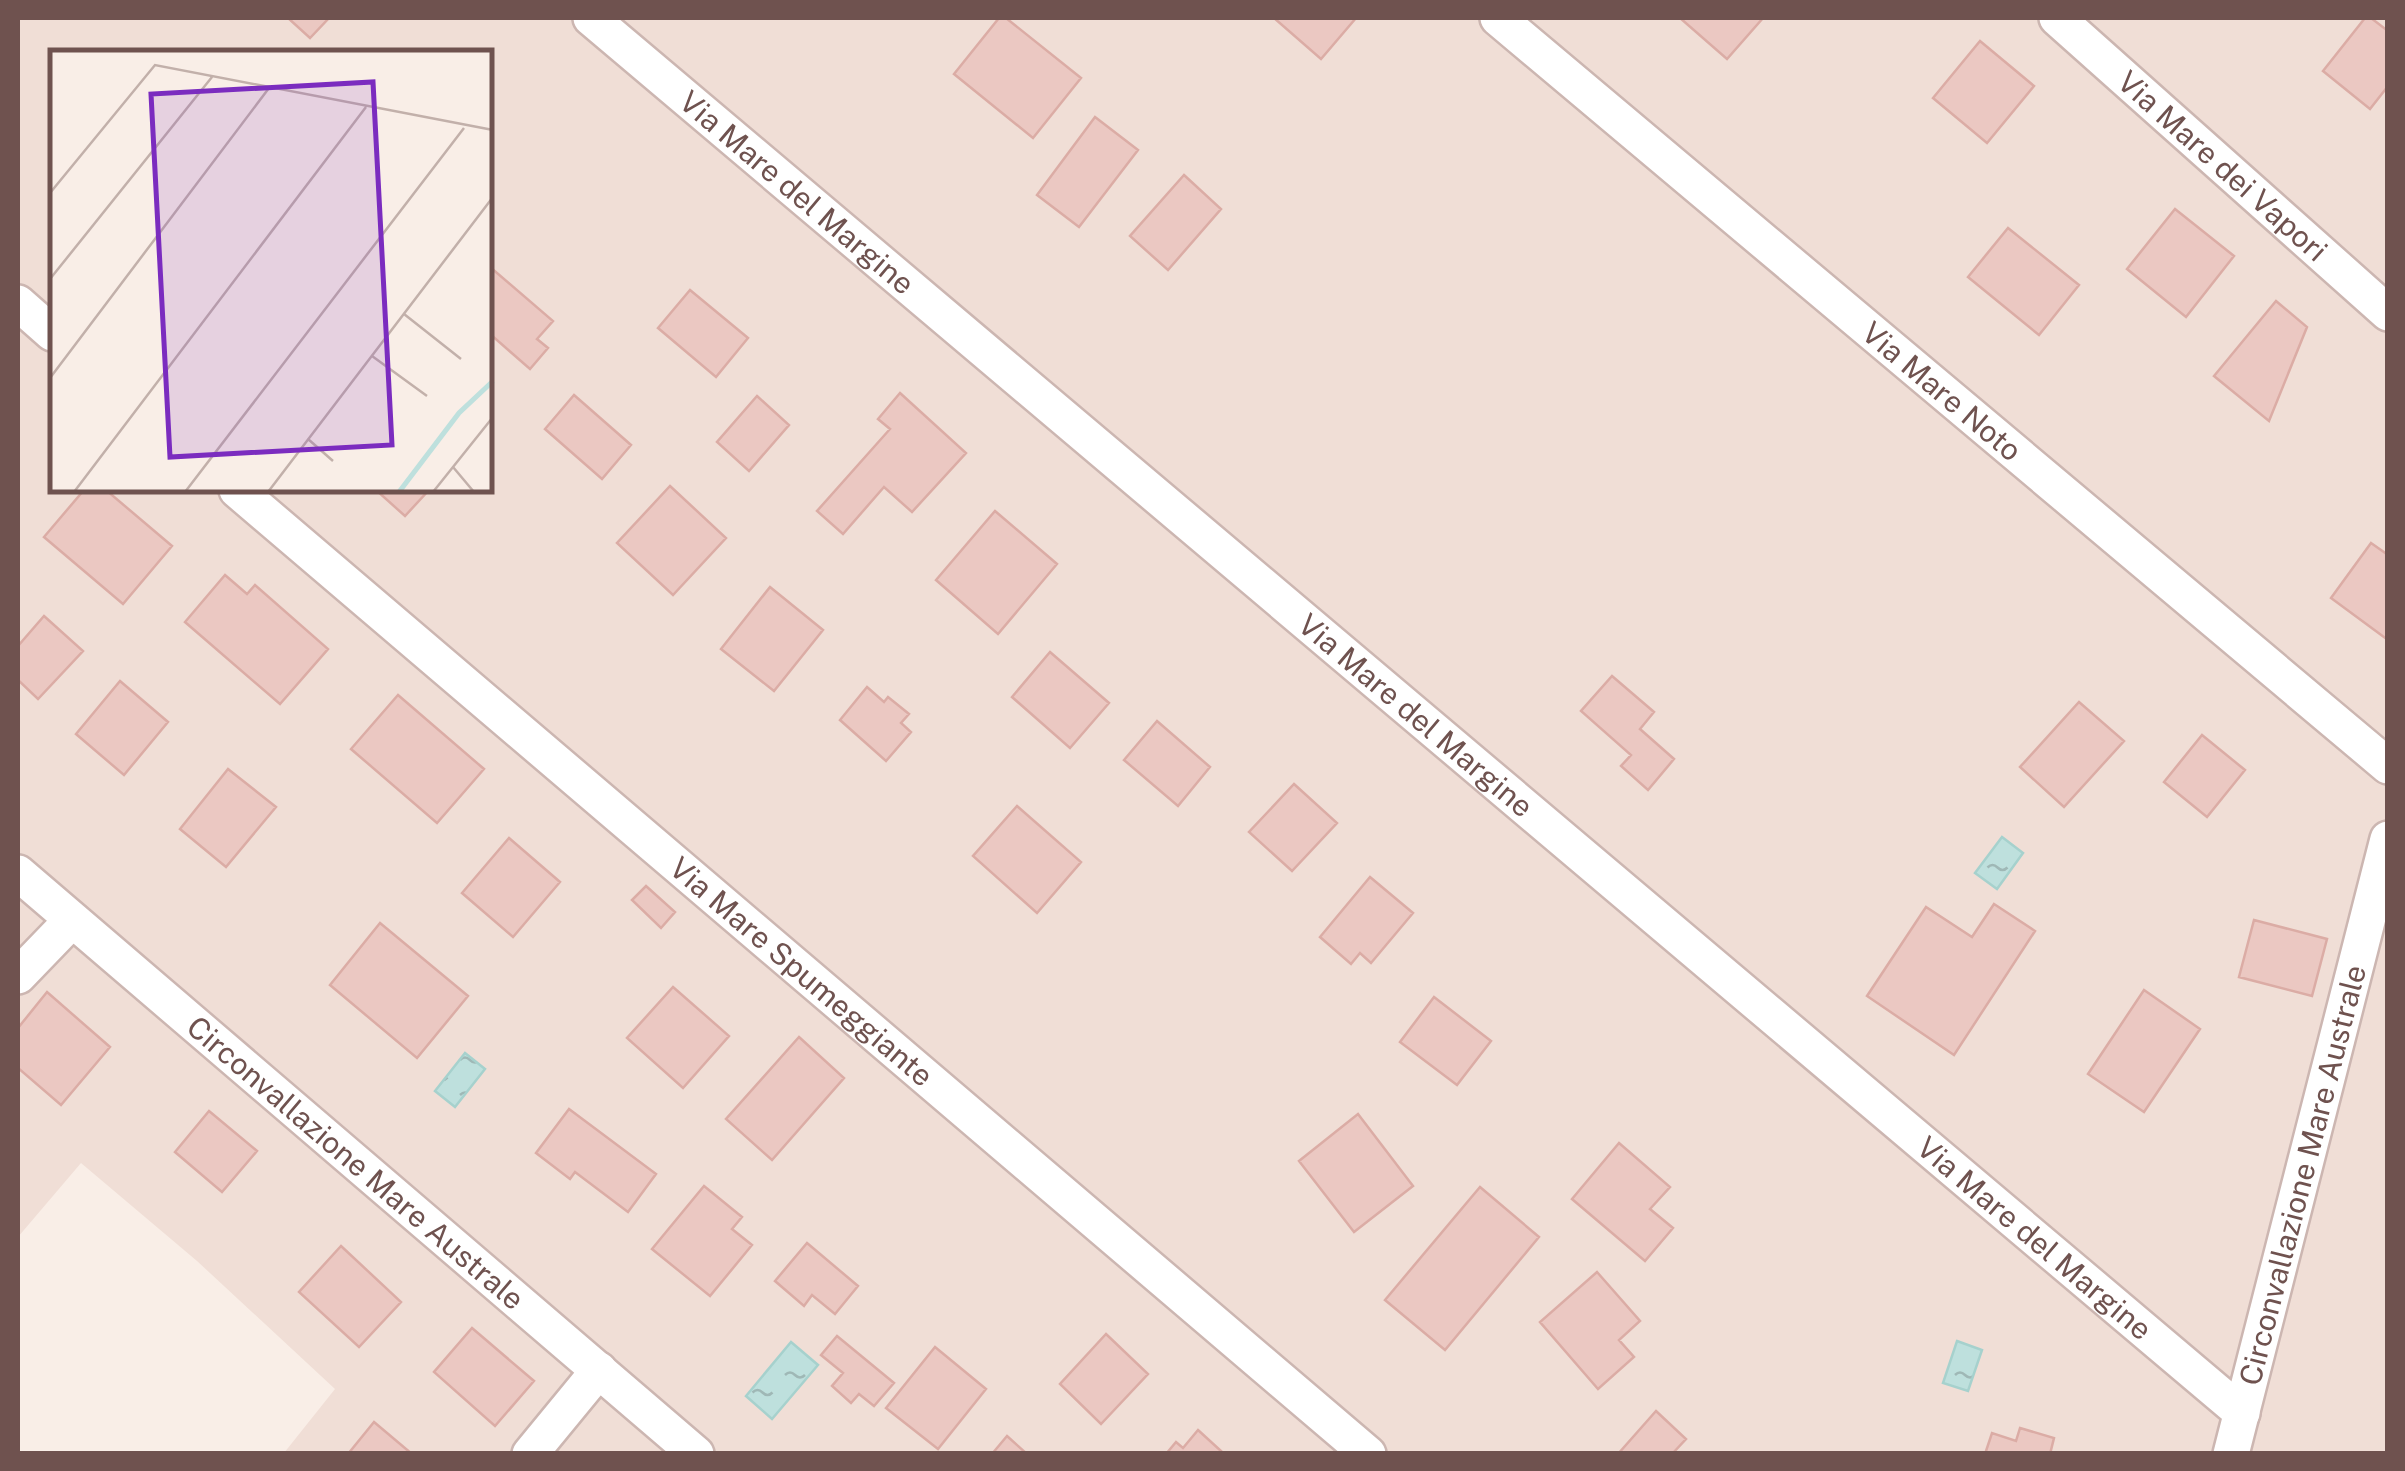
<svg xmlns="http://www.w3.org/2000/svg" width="2405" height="1471" font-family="'Public Sans',sans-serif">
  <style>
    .residential { fill: #f0ded6; fill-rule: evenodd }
    .water { fill: url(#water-ripples); stroke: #a6d1cd; stroke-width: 2.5 }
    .building { fill: #ebc8c2; stroke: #dbaca5; stroke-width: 2.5 }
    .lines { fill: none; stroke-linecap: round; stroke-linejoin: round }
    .minor-casing { stroke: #ccb6b1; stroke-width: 40 }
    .minor { stroke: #fff; stroke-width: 35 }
    .labels { text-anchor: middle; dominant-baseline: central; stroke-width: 9; stroke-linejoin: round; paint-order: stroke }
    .street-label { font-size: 30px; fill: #6f524f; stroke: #fcf2ed }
    .inset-river { fill: none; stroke: #bee0dd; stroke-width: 5 }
    .inset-road { fill: none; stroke: #c2b0aa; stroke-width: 2.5 }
    .view { fill: #7b2cbf; fill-opacity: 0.15; stroke: #7b2cbf; stroke-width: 5 }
    .inset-edge { fill: none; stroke: #6f524f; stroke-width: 5 }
  </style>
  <defs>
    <pattern id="water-ripples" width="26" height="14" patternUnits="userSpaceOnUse" patternTransform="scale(2.5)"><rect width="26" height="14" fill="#bee0dd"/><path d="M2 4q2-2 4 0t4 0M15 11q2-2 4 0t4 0" fill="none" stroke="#9fb8b6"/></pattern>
  </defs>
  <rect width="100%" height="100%" fill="#f9eee7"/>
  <path class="residential" d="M18 18H2387V1453H284L335 1389 197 1261 81 1163 18 1237ZM52 52H490V490H52Z"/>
  <path class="water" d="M2002 837 2023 853 1997 889 1975 873Z
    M465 1053 485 1069 455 1107 435 1091Z
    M1957 1341 1982 1350 1968 1391 1943 1383Z
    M791 1342 818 1365 772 1419 746 1396Z"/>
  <path class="building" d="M288 18H329L310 38Z
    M999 18H1006L1081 78 1033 138 954 74Z
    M1274 18H1356L1321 59Z
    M1680 18H1763L1727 59Z
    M2365 18H2371L2388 31V86L2370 109 2323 71Z
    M1980 41 2034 86 1987 143 1933 98Z
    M1095 117 1138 150 1079 227 1037 195Z
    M1184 175 1221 209 1168 270 1130 236Z
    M2175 209 2234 256 2186 317 2127 269Z
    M2008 228 2079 285 2039 335 1968 277Z
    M490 267 553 321 537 339 548 348 530 369 490 334Z
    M690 290 748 338 716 377 658 328Z
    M2276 301 2307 327 2269 421 2214 376Z
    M900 393 966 453 912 512 884 487 843 534 817 511 890 429 878 419Z
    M574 395 631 445 602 479 545 429Z
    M757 396 789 425 749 471 717 442Z
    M670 486 726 538 673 595 617 543Z
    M84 490H106L172 546 123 604 44 537Z
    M376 490H429L405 516Z
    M995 511 1057 564 998 634 936 580Z
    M2371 543 2388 555V640L2331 598Z
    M225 575 247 594 255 585 328 649 280 704 185 622Z
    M770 587 823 630 774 691 721 649Z
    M44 616 83 651 38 699 18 680V646Z
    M1050 652 1109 703 1070 748 1012 697Z
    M1612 676 1654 712 1640 729 1674 759 1648 790 1621 766 1631 755 1581 711Z
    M120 681 168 722 124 775 76 734Z
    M867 687 884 702 888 697 909 714 901 723 911 732 886 761 840 720Z
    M398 695 484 769 437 823 351 749Z
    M2079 702 2124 741 2064 807 2020 767Z
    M1157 721 1210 767 1178 806 1124 760Z
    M2202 735 2245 770 2207 817 2164 782Z
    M228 769 276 807 226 867 180 829Z
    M1294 784 1337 823 1292 871 1249 832Z
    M1017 806 1081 862 1037 913 973 856Z
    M509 838 560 882 513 937 462 893Z
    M1370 877 1413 913 1371 963 1360 953 1351 964 1320 937Z
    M646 886 675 912 661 928 632 900Z
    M1994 904 2035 931 1954 1055 1867 996 1926 907 1972 937Z
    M2254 920 2327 939 2312 996 2239 977Z
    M380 923 468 996 417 1058 330 985Z
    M673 987 729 1036 683 1088 627 1038Z
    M2144 990 2200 1029 2144 1112 2088 1074Z
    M47 992 110 1047 61 1105 18 1068V1028Z
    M1434 997 1491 1041 1457 1085 1400 1042Z
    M799 1037 844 1078 772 1160 726 1119Z
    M569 1109 656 1174 628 1212 575 1172 570 1179 536 1153Z
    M209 1111 257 1151 222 1192 175 1152Z
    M1358 1114 1413 1186 1354 1232 1299 1161Z
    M1619 1143 1670 1187 1650 1209 1673 1228 1645 1261 1572 1199Z
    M704 1186 742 1217 732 1229 752 1245 710 1296 652 1249Z
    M1480 1187 1539 1237 1445 1350 1385 1300Z
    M807 1243 858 1286 835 1314 812 1295 804 1306 775 1281Z
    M341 1246 401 1302 359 1347 299 1292Z
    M1597 1272 1640 1321 1619 1340 1634 1357 1598 1389 1540 1322Z
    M472 1328 534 1381 495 1426 434 1372Z
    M1106 1334 1148 1374 1101 1424 1060 1384Z
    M837 1336 894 1383 874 1406 859 1394 851 1403 832 1386 843 1373 821 1355Z
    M935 1347 986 1389 938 1449 886 1408Z
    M1656 1411 1686 1439 1672 1454H1618Z
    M374 1422 412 1454H348Z
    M2020 1428 2054 1438 2050 1454H1985L1992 1433 2016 1441Z
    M1198 1430 1221 1451 1219 1454H1166L1176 1442 1183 1448Z
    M1007 1436 1027 1454H992Z"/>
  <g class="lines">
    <defs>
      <g id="minor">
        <path id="s1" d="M591 18 2242 1413"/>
        <path id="s2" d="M1498 18 2388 766"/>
        <path id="s3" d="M2057 18 2388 313"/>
        <path d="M18 303 52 333"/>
        <path id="s4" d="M237 490 1368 1454"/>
        <path id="s5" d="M18 873 696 1454"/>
        <path d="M18 976 72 920"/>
        <path d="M530 1454 599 1370"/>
        <path id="s6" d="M2231 1454 2388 839"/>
      </g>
    </defs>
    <use href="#minor" class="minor-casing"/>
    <use href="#minor" class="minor"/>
  </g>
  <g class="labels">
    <g class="street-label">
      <text stroke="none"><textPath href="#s3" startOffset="222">Via Mare dei Vapori</textPath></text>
      <text stroke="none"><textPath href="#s1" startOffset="270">Via Mare del Margine</textPath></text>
      <text stroke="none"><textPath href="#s2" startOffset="580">Via Mare Noto</textPath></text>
      <text stroke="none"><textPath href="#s1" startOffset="1080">Via Mare del Margine</textPath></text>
      <text stroke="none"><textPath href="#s4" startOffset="742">Via Mare Spumeggiante</textPath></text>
      <text stroke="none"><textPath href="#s5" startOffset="445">Circonvallazione Mare Australe</textPath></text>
      <text stroke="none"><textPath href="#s6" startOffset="288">Circonvallazione Mare Australe</textPath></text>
      <text stroke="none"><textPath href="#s1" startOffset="1890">Via Mare del Margine</textPath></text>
    </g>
  </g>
  <g transform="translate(50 50)">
    <rect width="442" height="442" fill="#f9eee7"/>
    <path class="inset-river" d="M349 442 409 363 443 331"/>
    <path class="inset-road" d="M0 143 105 15 443 80M0 229 162 27M354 264 411 309M322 306 377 346M0 328 219 38M258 389 283 411M403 417 424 442M24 442 316 57M135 442 414 78M218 442 443 147M383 442 443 367"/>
    <path class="view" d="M323 32 342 395 120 407 101 44Z"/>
    <rect width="442" height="442" class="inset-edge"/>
  </g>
  <rect width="2405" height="1471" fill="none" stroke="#6f524f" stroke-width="40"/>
</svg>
